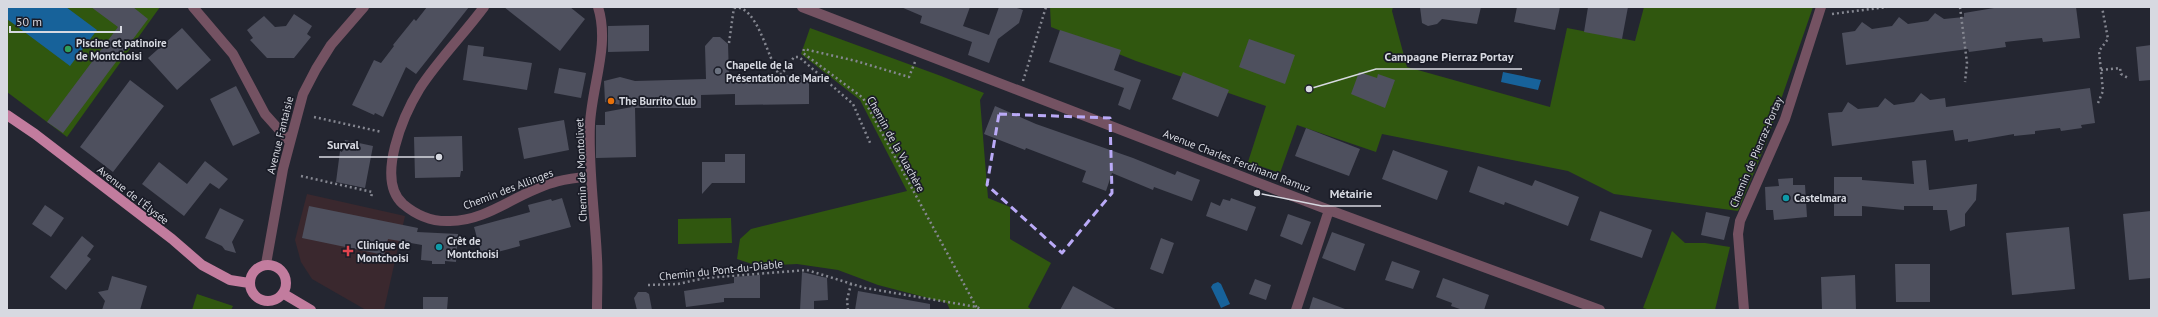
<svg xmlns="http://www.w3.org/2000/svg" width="2158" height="317" font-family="'PT Sans',sans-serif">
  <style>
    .medical { fill: #3a282e }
    .green { fill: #30570f }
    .water { fill: #17629a }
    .building { fill: #4e505e }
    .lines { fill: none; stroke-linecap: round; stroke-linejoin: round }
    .path { stroke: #858791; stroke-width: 2.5; stroke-dasharray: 2 3; stroke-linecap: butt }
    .minor { stroke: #745262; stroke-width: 10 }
    .major { stroke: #c27c9e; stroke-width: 10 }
    .marked { fill: none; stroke: #baaaf7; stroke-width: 3; stroke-dasharray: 8 5; stroke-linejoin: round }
    .leisure-dot { fill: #2e9e5b; stroke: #1a1c27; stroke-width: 1.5 }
    .worship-dot { fill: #6b7280; stroke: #1a1c27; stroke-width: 1.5 }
    .food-dot { fill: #e8710a; stroke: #1a1c27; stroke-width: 1.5 }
    .culture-dot { fill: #0f9aa8; stroke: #1a1c27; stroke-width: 1.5 }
    .health-dot { fill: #e0444e; stroke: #1a1c27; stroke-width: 1.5 }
    .labels { text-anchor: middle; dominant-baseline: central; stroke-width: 3.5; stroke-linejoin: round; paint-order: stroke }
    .poi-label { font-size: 11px; font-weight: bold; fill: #d7d9e1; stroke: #1a1c27; text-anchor: start }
    .street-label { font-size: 11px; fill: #d7d9e1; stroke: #1a1c27 }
    .leader { fill: none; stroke: #d7d9e1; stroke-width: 1.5 }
    .callout-dot { fill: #d7d9e1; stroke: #1a1c27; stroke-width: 1.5 }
    .callout-label { font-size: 12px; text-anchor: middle; font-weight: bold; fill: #d7d9e1; stroke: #1a1c27; stroke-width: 3.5; stroke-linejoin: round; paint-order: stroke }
  </style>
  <rect width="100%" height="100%" fill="#242631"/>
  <path class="medical" d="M307 194 405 216 384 310H366L312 279 301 262 295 240Z"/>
  <path class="green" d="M7 7H160L67 137 7 92Z
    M1050 7H1393L1392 11 1407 67 1550 107 1567 28 1635 41 1644 7H1813L1765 146 1738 211 1614 194 1568 171 1382 134 1376 152 1297 125 1280 173 1248 162 1266 106 1136 61 1051 27Z
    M810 28 941 76 984 93 980 100 988 198 1010 207V239L1051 263 1028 307 1032 310H950L947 303 878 285 838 270 797 264 758 266 737 259 740 239 751 229 907 191 860 100 801 54Z
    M731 218 732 243 678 244V219Z
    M1672 231 1685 243H1705L1730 247 1715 310H1650L1643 308Z
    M197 294 233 306 231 310H192Z"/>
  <path class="water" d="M7 7H66L97 30 70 66 7 19Z
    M1503 72 1541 80 1538 90 1501 82Z
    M1218 282 1221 284 1230 304 1221 308 1211 287 1213 284Z"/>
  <path class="building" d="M91 7H133L148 19 63 133 47 122 118 27Z
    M427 7H469L416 74 406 67 383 117 375 113 374 115 352 105 374 60 381 63 394 46 393 45 414 19 416 21Z
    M504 7H570L585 19 560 51Z
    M901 7H970L963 26 989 35 999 7H1014L1023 10 1019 23 998 39 989 63 968 55 972 42 920 23 922 16Z
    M1420 7H1481L1477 24 1442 19 1437 24 1428 26 1422 23Z
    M1517 7H1560L1555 30 1514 22Z
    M1588 7H1628L1622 39 1584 32Z
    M2000 7H2076L2080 38 2043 42 2042 38 2005 42 2006 47 1969 52 1968 49 1846 65 1842 33 1855 31 1862 22 1872 29 1892 26 1899 17 1908 24 1928 21 1935 13 1944 19 1964 17V13Z
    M294 14 312 26 307 34 311 37 294 58H267L250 40 253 38 247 30 264 16 275 27 286 26Z
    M649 25V51L608 52V26Z
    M182 28 211 60 177 90 148 58Z
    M1060 30 1121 50 1114 70 1141 80 1130 110 1118 105 1124 88 1049 62Z
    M713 37H720L728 44 729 76 809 75V104L735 105V94L701 95V108H635L636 157 596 158V125H605V112L632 107 605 102 604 81 620 77 635 81 706 79 705 46Z
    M1249 39 1295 55 1285 84 1239 67Z
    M468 45 484 47 483 56 532 63 527 90 463 80Z
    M2151 45V80L2139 81 2136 47Z
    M559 68 586 73 581 98 554 93Z
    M1183 72 1229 90 1218 117 1172 99Z
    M1359 72 1377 78 1378 74 1395 80 1385 108 1351 94Z
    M130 80 164 106 113 172 80 147Z
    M236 86 260 133 233 146 210 99Z
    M2090 88 2095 123 2081 125 2082 128 2061 131 2060 128 2035 131V134L2014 136V134L1968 142V139L1955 141 1953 130 1832 146 1828 113 1842 112 1848 102 1858 109 1878 107 1885 98 1894 105 1914 102 1921 93 1930 100 1945 98 1946 107Z
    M995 106 1036 124 1133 158 1175 175 1177 171 1200 180 1192 201 1154 187 1153 190 1112 173 1106 191 1082 182 1086 171 1026 148 1025 150 984 134Z
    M564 120 569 150 524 159 518 128Z
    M1306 128 1360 149 1349 176 1295 156Z
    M462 136 463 171H461L460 177 415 178 414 137Z
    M345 140 373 146 365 188 336 182 340 151 342 152Z
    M1393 150 1448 171 1437 200 1382 179Z
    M725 154H745V183H712L702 194V162H725Z
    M1926 160 1929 190 1977 184 1976 200 1965 214V226L1950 231 1947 210H1933V206H1904V210L1862 206V216H1834V177H1862V180L1914 184 1912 161Z
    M205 161 228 179 219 189 210 183 184 216 142 184 159 162 187 184Z
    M1478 166 1532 186 1535 180 1579 197 1568 226 1505 202 1504 205 1469 192Z
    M1793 178V185H1805L1807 217 1774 220 1773 210H1766L1765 187 1779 186 1778 179Z
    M562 198 571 227 519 241 520 246 482 256 474 227 530 212 528 205 551 199 552 201Z
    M1231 198 1256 207 1247 231 1206 216 1211 202 1220 206 1223 199 1230 201Z
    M45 205 64 218 51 237 32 224Z
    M309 206 418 228 417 232 458 234 456 262 445 261V264H432V261L421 260 422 245 388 239 384 255 302 238Z
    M220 208 244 220 232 242 236 253 225 250 222 246 205 238Z
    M1600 211 1652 230 1642 258 1590 240Z
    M2151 211V278L2129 280 2123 214Z
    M1706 212 1730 217 1724 240 1701 235Z
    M1288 214 1311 222 1302 245 1280 236Z
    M2069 227 2075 289 2012 295 2006 233Z
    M1332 232 1365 244 1355 271 1322 258Z
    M82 236 94 246 87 256 91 259 66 290 50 277Z
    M1161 238 1174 243 1163 274 1150 269Z
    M1392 261 1420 271 1413 289 1385 280Z
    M1895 264H1930V302H1896Z
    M802 272 827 278 828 300 814 301V310H800Z
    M760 275V298H724V302L686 307 684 291 734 283V277Z
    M1855 275 1856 310H1822L1821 277Z
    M112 276 147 286 140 310H102L105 301 98 292 108 290Z
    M1443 278 1489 295 1484 310H1463L1451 306 1452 303 1436 297Z
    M1255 279 1271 285 1266 300 1249 294Z
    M1073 286 1117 310H1060Z
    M858 291 930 304V310H855Z
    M638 292H646L649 294 652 310H637L634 298Z
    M423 297H448L447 310H423Z
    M1313 297 1345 309 1344 310H1309Z"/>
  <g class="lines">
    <path class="path" d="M1960 7 1967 63 1965 82
      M734 8C757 3 768 60 779 74H782L794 57H799L853 104 871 145
      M1832 14 1887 7
      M729 43 734 7
      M915 62 909 77 856 61 804 49 803 53 863 98 978 310
      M2101 70 2120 68 2121 74 2128 78
      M1023 81 1046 7
      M2098 103 2103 91 2099 51 2108 39 2102 7
      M314 117 382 132
      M301 176 372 192 371 199
      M648 285 678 284 705 278 807 270 865 288 977 307 982 310
      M848 310 847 300 851 284"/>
    <path class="minor" d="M193 7 233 54 265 114 290 142
      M484 7C464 34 439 59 420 88 404 114 375 179 403 204 416 215 432 222 450 221 487 221 517 193 552 183 564 179 578 178 591 176
      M802 7 1321 207 1600 310
      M266 264 283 169 303 94 316 69 331 45 364 7
      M597 310C597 293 598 275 597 258 595 213 588 169 590 124 592 85 610 45 598 7
      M1296 310 1329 210
      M1744 310 1738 234 1740 221 1785 119 1821 7"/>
    <path class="major" d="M7 115 35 134 172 239 202 265 230 280 249 283
      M250 283a18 18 0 1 1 36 0a18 18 0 1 1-36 0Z
      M284 294 311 310"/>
  </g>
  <path class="marked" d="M999 114 1110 118 1112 193 1062 253 987 185Z"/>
  <circle class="leisure-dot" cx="68" cy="49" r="4"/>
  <circle class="worship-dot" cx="718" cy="71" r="4"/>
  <circle class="food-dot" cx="611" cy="101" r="4"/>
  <g class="culture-dot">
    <circle cx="1786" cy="198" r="4"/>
    <circle cx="439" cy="247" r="4"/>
  </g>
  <path class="health-dot" d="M346 245h4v4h4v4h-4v4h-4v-4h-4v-4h4z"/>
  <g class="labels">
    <g class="poi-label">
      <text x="76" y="43">Piscine et patinoire<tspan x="76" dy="13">de Montchoisi</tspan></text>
      <text x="726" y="65">Chapelle de la<tspan x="726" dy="13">Présentation de Marie</tspan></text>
      <text x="619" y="101">The Burrito Club</text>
      <text x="1794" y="198">Castelmara</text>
      <text x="447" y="241">Crêt de<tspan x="447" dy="13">Montchoisi</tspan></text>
      <text x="357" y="245">Clinique de<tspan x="357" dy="13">Montchoisi</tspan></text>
    </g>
    <g class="street-label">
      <text transform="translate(280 135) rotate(-76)">Avenue Fantaisie</text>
      <text transform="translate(896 144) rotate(61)">Chemin de la Vuachère</text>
      <text transform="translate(1756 152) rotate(-67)">Chemin de Pierraz-Portay</text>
      <text transform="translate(1237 161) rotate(21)">Avenue Charles Ferdinand Ramuz</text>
      <text transform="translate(581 170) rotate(-92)">Chemin de Montolivet</text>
      <text transform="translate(508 189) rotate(-21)">Chemin des Allinges</text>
      <text transform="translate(133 195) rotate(38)">Avenue de l'Élysée</text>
      <text transform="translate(721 270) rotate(-6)">Chemin du Pont-du-Diable</text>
    </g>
  </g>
  <path class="leader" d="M1309 89L1376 69H1522M439 157L367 157H319M1257 193L1322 206H1381"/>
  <g class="callout-dot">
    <circle cx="1309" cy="89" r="4"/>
    <circle cx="439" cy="157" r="4"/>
    <circle cx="1257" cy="193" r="4"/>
  </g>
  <g class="callout-label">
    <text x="1449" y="61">Campagne Pierraz Portay</text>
    <text x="343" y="149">Surval</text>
    <text x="1351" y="198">Métairie</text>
  </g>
  <rect width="2158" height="317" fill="none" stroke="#d7d9e1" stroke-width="16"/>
  <path d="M10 26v6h111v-6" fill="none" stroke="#d7d9e1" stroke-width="2"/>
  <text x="16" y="26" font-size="12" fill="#d7d9e1" stroke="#1a1c27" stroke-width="3" paint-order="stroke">50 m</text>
</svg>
